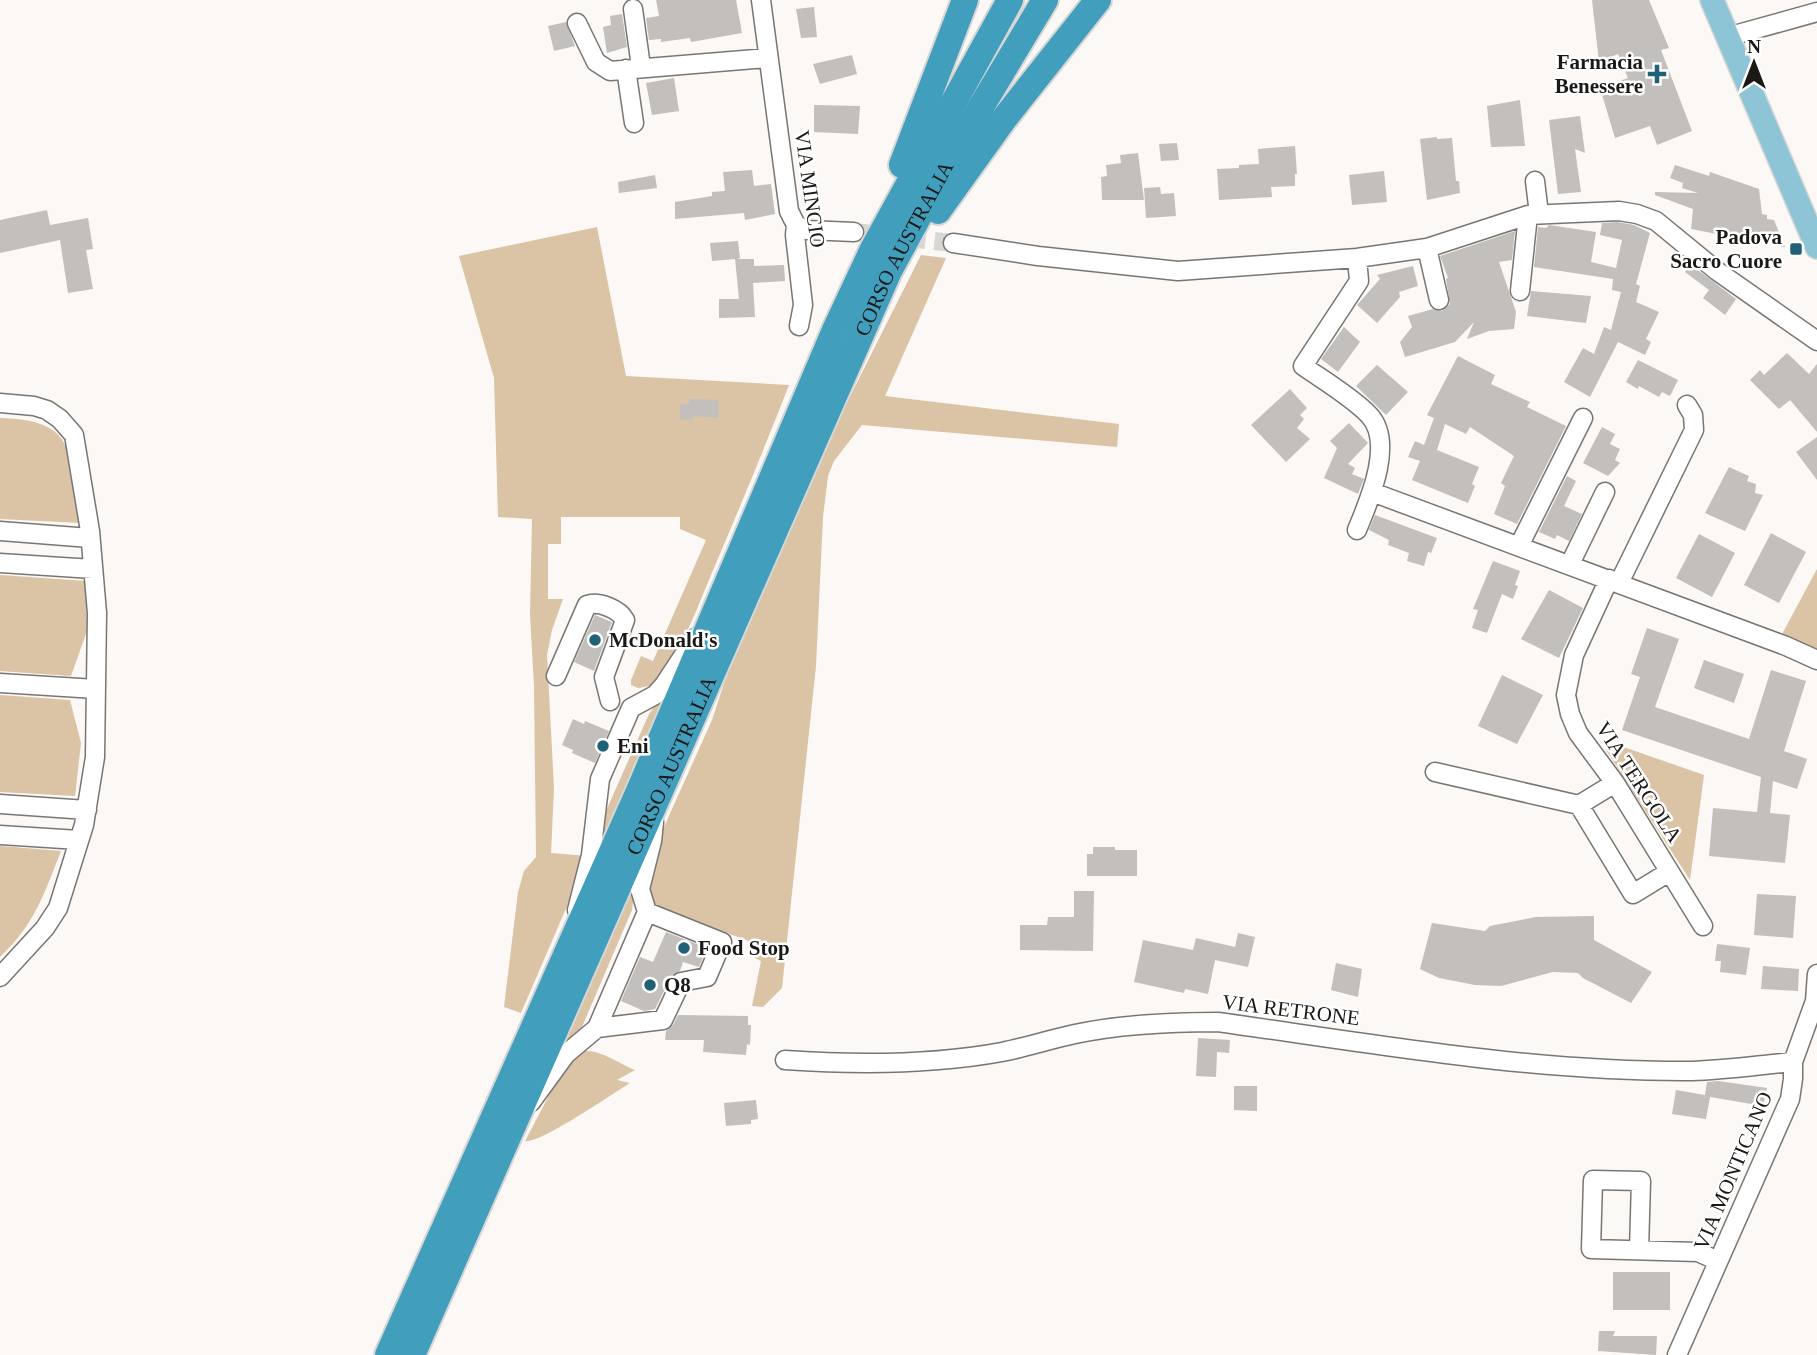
<svg xmlns="http://www.w3.org/2000/svg" width="1817" height="1355" font-family="Georgia,serif">
  <style>
    .green { fill: #dbc3a5 }
    .building { fill: #c2bfbc }
    .lines { fill: none; stroke-linecap: round; stroke-linejoin: round }
    .minor-tunnel { stroke: #d9d7d4; stroke-width: 18; stroke-dasharray: 18 9; stroke-linecap: butt }
    .minor-casing { stroke: #787673; stroke-width: 21 }
    .major-casing { stroke: #d6d6d5; stroke-width: 26 }
    .highway-casing { stroke: #d6d6d5; stroke-width: 30 }
    .minor { stroke: #fff; stroke-width: 18 }
    .major { stroke: #8dc5d7; stroke-width: 23 }
    .highway { stroke: #419fbd; stroke-width: 26 }
    .poi-dot { fill: #206176; stroke: #fff; stroke-width: 2.5 }
    .labels { text-anchor: middle; dominant-baseline: central; stroke-width: 5; stroke-linejoin: round; paint-order: stroke }
    .poi-label { font-size: 21px; font-weight: bold; fill: #1a1917; stroke: #fff; text-anchor: start }
    .street-label { font-size: 21px; fill: #1a1917; stroke: #fff }
  </style>
  <rect width="100%" height="100%" fill="#fbf8f5"/>
  <path class="green" d="M597 227 626 376 789 385C764 449 738 512 711 575 695 613 681 653 655 685L638 688 631 685V680L641 656 653 661 706 540 680 529V517H561V544H548V599H563L552 630 547 655 554 788 551 853 587 856 580 876 521 1013 504 1007 518 892 524 871 536 857 534 686 530 615 532 519 498 517 494 378 459 256Z
    M921 255 946 258 885 396 1119 424 1117 447 862 425 834 461 828 476 823 517 816 666 782 988 763 1007 752 1006 761 961 749 955 754 943 679 915 659 909 654 904 646 888 655 847 712 720 734 653 806 484Z
    M0 418C24 419 56 421 66 447L80 523 0 519Z
    M1817 569V649L1781 636Z
    M0 575 86 581 87 631 71 676 0 671Z
    M0 695 70 700 81 743 75 796 0 792Z
    M659 700 664 702 606 837 599 843 606 811 649 714Z
    M1615 744 1704 775 1690 880 1606 750Z
    M0 846 61 851C44 894 35 924 0 957Z
    M633 886H635L632 910 582 1027 577 1035 562 1047Z
    M580 1051C601 1049 617 1063 635 1070L617 1080 630 1083C612 1094 540 1144 525 1141L565 1065Z"/>
  <path class="building" d="M656 0H736L742 33 691 42 690 38 661 42V39L649 40 646 18 659 16Z
    M1592 0H1649L1669 48 1661 50 1692 131 1657 145 1650 126 1615 138 1600 88 1628 78 1618 54 1599 62Z
    M814 7 817 37 801 38 796 9Z
    M622 14 627 47 607 53 603 27 611 25 610 16Z
    M566 22 575 46 554 51 548 26Z
    M852 55 857 74 820 84 813 64Z
    M674 78 679 111 652 115 646 83Z
    M1520 100 1525 146 1491 147 1487 106Z
    M814 105 860 106 858 134 814 132Z
    M1580 116 1585 153 1575 149 1581 192 1558 194 1549 120Z
    M1437 137V139L1452 138 1456 181H1459L1460 193 1427 200 1420 139Z
    M1177 143 1179 160 1161 161 1159 144Z
    M1295 146 1297 174H1295V186L1271 187 1272 197 1219 200 1217 169 1239 168V165L1259 164 1258 149Z
    M1138 153 1144 200H1102L1101 177 1107 176 1106 165 1121 163 1120 155Z
    M1675 165 1709 176 1710 172 1759 189 1762 214 1767 215V219L1774 220 1785 247 1691 229 1693 209 1655 195V192L1698 193 1682 188 1683 183 1670 178Z
    M752 170 754 186 771 184 775 214 745 220 744 213 675 219V202L712 196V192L725 191 723 172Z
    M1384 171 1387 202 1352 205 1349 175Z
    M655 175 657 188 619 193 618 182Z
    M1160 187 1161 194 1174 193 1176 216 1146 218 1144 188Z
    M47 210 50 225 88 218 93 249 86 250 93 289 68 293 60 240 0 253V220Z
    M1618 222 1634 225 1650 233 1636 284 1640 286 1636 302 1659 312 1646 339 1651 342 1645 355 1618 342 1590 397 1564 382 1583 348 1594 354 1604 327 1611 330 1621 292 1612 290 1613 279 1534 267 1538 227 1546 228 1549 225 1596 232 1591 262 1616 268 1622 240 1600 235 1602 223Z
    M1515 231 1512 260 1499 262 1516 312 1514 329 1489 331 1467 339 1474 322 1455 342 1405 357 1400 342 1412 327 1408 316 1433 309 1442 311 1450 304 1446 279 1448 278 1440 256Z
    M738 241 740 258 737 259H754V266L784 265 785 281 753 283 755 317 719 318V299H739L735 259 712 261 710 243Z
    M1690 264 1736 299 1725 315 1703 298 1709 290 1685 272Z
    M1413 266 1418 286 1399 292 1400 297 1377 323 1357 305 1380 279 1377 275Z
    M1531 291 1591 296 1586 323 1527 316Z
    M1344 327 1360 342 1338 372 1321 359Z
    M1787 353 1809 374 1817 364V432L1790 400 1779 409 1750 380 1760 370 1764 375Z
    M1458 356 1495 375 1491 384 1530 402 1527 407 1566 426 1517 524 1494 514 1505 486 1501 483 1514 456 1470 427 1466 434 1445 424 1437 450 1479 467 1472 484 1475 486 1468 503 1412 480 1420 461 1408 457 1415 441 1424 445 1434 418 1427 415Z
    M1638 360 1678 380 1670 396 1662 392 1659 397 1639 386 1638 389 1626 382Z
    M1377 365 1408 392 1386 415 1356 386Z
    M1290 389 1307 408 1300 415 1304 419 1297 428 1310 439 1286 462 1251 425Z
    M690 399 719 400 718 418 693 416V419L680 420V404H689Z
    M1349 423 1368 443 1348 464 1355 468 1352 474 1364 479 1358 494 1324 478 1337 448 1330 441Z
    M1602 427 1615 434 1610 444 1620 449 1615 460 1620 463 1608 476 1583 463Z
    M1817 437V480L1796 452Z
    M1729 467 1749 476 1747 481 1756 484 1755 493 1763 495 1745 531 1705 513Z
    M1567 476 1576 481 1564 506 1582 514 1569 541 1557 535 1555 539 1539 532Z
    M1375 515 1437 538 1431 553 1428 552 1424 566 1407 561 1409 553 1388 545 1389 540 1369 530Z
    M1771 533 1806 552 1779 603 1744 585Z
    M1699 534 1735 553 1712 597 1676 578Z
    M1493 561 1520 571 1515 585 1518 586 1513 599 1502 594 1487 633 1472 628 1478 610 1473 609Z
    M1549 590 1583 608 1559 658 1521 639Z
    M595 615 612 622 594 671 574 662Z
    M1647 628 1679 639 1655 707 1749 739 1771 670 1806 681 1784 751 1807 759 1797 789 1773 781 1770 813 1790 815 1785 863 1709 856 1713 808 1757 812 1761 777 1622 730 1640 677 1631 674Z
    M1704 660 1744 674 1734 703 1694 688Z
    M1502 675 1543 695 1517 744 1478 726Z
    M573 719 584 724 585 721 609 731 595 763 572 753 573 750 562 745Z
    M1093 847H1115V850H1137V876H1087V854H1093Z
    M1074 891H1094L1093 951 1020 950V925H1047L1048 917H1074Z
    M1757 894 1796 896 1793 938 1754 935Z
    M1594 916V940L1652 972 1631 1003 1583 978 1578 973 1553 972 1501 986 1475 985 1439 978 1420 969 1432 923 1485 931 1490 926 1536 917Z
    M666 932 707 948 699 967 683 962 680 971 671 977 655 1009 644 1011 621 1001 640 957 653 962Z
    M1238 933 1255 937 1248 967 1215 960 1208 994 1185 989 1184 993 1134 982 1143 940 1193 950 1196 938 1235 947Z
    M1717 944 1750 948 1746 975 1720 972 1721 961H1715Z
    M1336 963 1362 969 1358 997 1331 990Z
    M1763 966 1799 969 1798 991 1761 989Z
    M678 1015 748 1016V1025H751L750 1045 747 1044 746 1055 703 1052 704 1040H665L666 1031 673 1025Z
    M1198 1038 1230 1040 1229 1053 1217 1052 1216 1077 1196 1076Z
    M1718 1081 1767 1088 1763 1106 1710 1097 1706 1119 1672 1114 1676 1090 1705 1095 1707 1082Z
    M1234 1086H1257V1111L1234 1110Z
    M756 1100 758 1119 751 1120V1124L726 1126 724 1103Z
    M1613 1272H1670V1310H1613Z
    M1599 1331H1615L1613 1336H1657L1656 1355 1598 1351Z"/>
  <g class="lines">
    <path class="minor-tunnel" d="M854 232 953 243"/>
    <defs>
      <path id="minor" d="M761 0 789 211 796 225 795 235 803 305 799 326
        M633 9 641 67
        M577 23 596 62 610 71 768 58
        M1727 37 1817 12
        M626 69 634 123
        M1535 181 1539 214
        M796 225 807 230 854 232
        M953 243 1038 256 1178 271 1357 258 1427 248 1528 215 1619 211 1637 214 1656 221 1717 271 1817 341
        M1427 248 1439 300
        M1520 291 1528 215
        M0 403 34 406 47 410 60 419 74 435 90 531 97 613 95 757 84 825 58 908 45 928 0 977
        M1372 492 1786 646 1817 660
        M1357 530C1369 501 1395 442 1369 415 1353 398 1323 380 1303 366L1359 281 1357 258
        M0 531 90 538
        M1519 546 1583 418
        M0 563 93 569
        M1570 564 1605 492
        M1609 579 1574 655 1566 695 1570 714 1578 733 1615 783 1703 926
        M1619 583 1694 430 1693 415 1687 405
        M556 676 587 605C599 601 619 609 625 620L604 677 610 701
        M0 683 96 689
        M1435 772 1579 805
        M1615 783 1579 805 1633 894 1669 872
        M0 804 87 810
        M0 835 79 840
        M577 910 591 855 600 779 631 708 655 695 664 685 695 638
        M597 1028 663 1020 681 982 707 977 722 942 647 912
        M785 1060C857 1065 931 1065 1002 1052 1027 1047 1051 1039 1075 1034 1122 1024 1171 1022 1218 1022 1375 1044 1533 1072 1692 1071 1725 1070 1759 1065 1793 1062
        M531 1102 566 1054 597 1028 647 912 640 889 652 841 654 822
        M1639 1250 1641 1181 1593 1180 1591 1249 1698 1252 1718 1261
        M1677 1355 1790 1099 1793 1079V1062L1815 1001 1817 974"/>
      <path id="major" d="M1712 0 1817 247"/>
      <g id="highway">
        <path d="M902 165 965 0"/>
        <path d="M938 211 1004 119 1098 0"/>
        <path d="M388 1355 639 791 835 330 873 249 1010 0"/>
        <path id="s1" d="M412 1355 889 271 951 157 1045 0"/>
      </g>
    </defs>
    <use href="#minor" class="minor-casing"/>
    <use href="#major" class="major-casing"/>
    <use href="#highway" class="highway-casing"/>
    <use href="#minor" class="minor"/>
    <use href="#major" class="major"/>
    <use href="#highway" class="highway"/>
  </g>
  <g class="poi-dot">
    <path d="M1653.5 63.5h7v7h7v7h-7v7h-7v-7h-7v-7h7z"/>
    <rect x="1789" y="242" width="14" height="14" rx="3.5"/>
    <circle cx="595" cy="640" r="7"/>
    <circle cx="603" cy="746" r="7"/>
    <circle cx="684" cy="948" r="7"/>
    <circle cx="650" cy="985" r="7"/>
  </g>
  <g class="labels">
    <g class="poi-label">
      <text x="1643" y="62" text-anchor="end">Farmacia<tspan x="1643" dy="24">Benessere</tspan></text>
      <text x="1782" y="237" text-anchor="end">Padova<tspan x="1782" dy="24">Sacro Cuore</tspan></text>
      <text x="609" y="640">McDonald's</text>
      <text x="617" y="746">Eni</text>
      <text x="698" y="948">Food Stop</text>
      <text x="664" y="985">Q8</text>
    </g>
    <g class="street-label">
      <text transform="translate(810 189) rotate(82)">VIA MINCIO</text>
      <text stroke="none"><textPath href="#s1" startOffset="1211">CORSO AUSTRALIA</textPath></text>
      <text stroke="none"><textPath href="#s1" startOffset="644">CORSO AUSTRALIA</textPath></text>
      <text transform="translate(1639 782) rotate(57)">VIA TERGOLA</text>
      <text transform="translate(1291 1010) rotate(7)">VIA RETRONE</text>
      <text transform="translate(1733 1171) rotate(-67)">VIA MONTICANO</text>
    </g>
  </g>
  <g transform="translate(1754 63)" stroke="#ffffff" stroke-width="5" paint-order="stroke">
  <path d="M0-5L12 26L0 18L-12 26Z" fill="#1a1917"/>
  <text y="-10" font-size="19" font-weight="bold" text-anchor="middle" fill="#1a1917">N</text>
  </g>
</svg>
